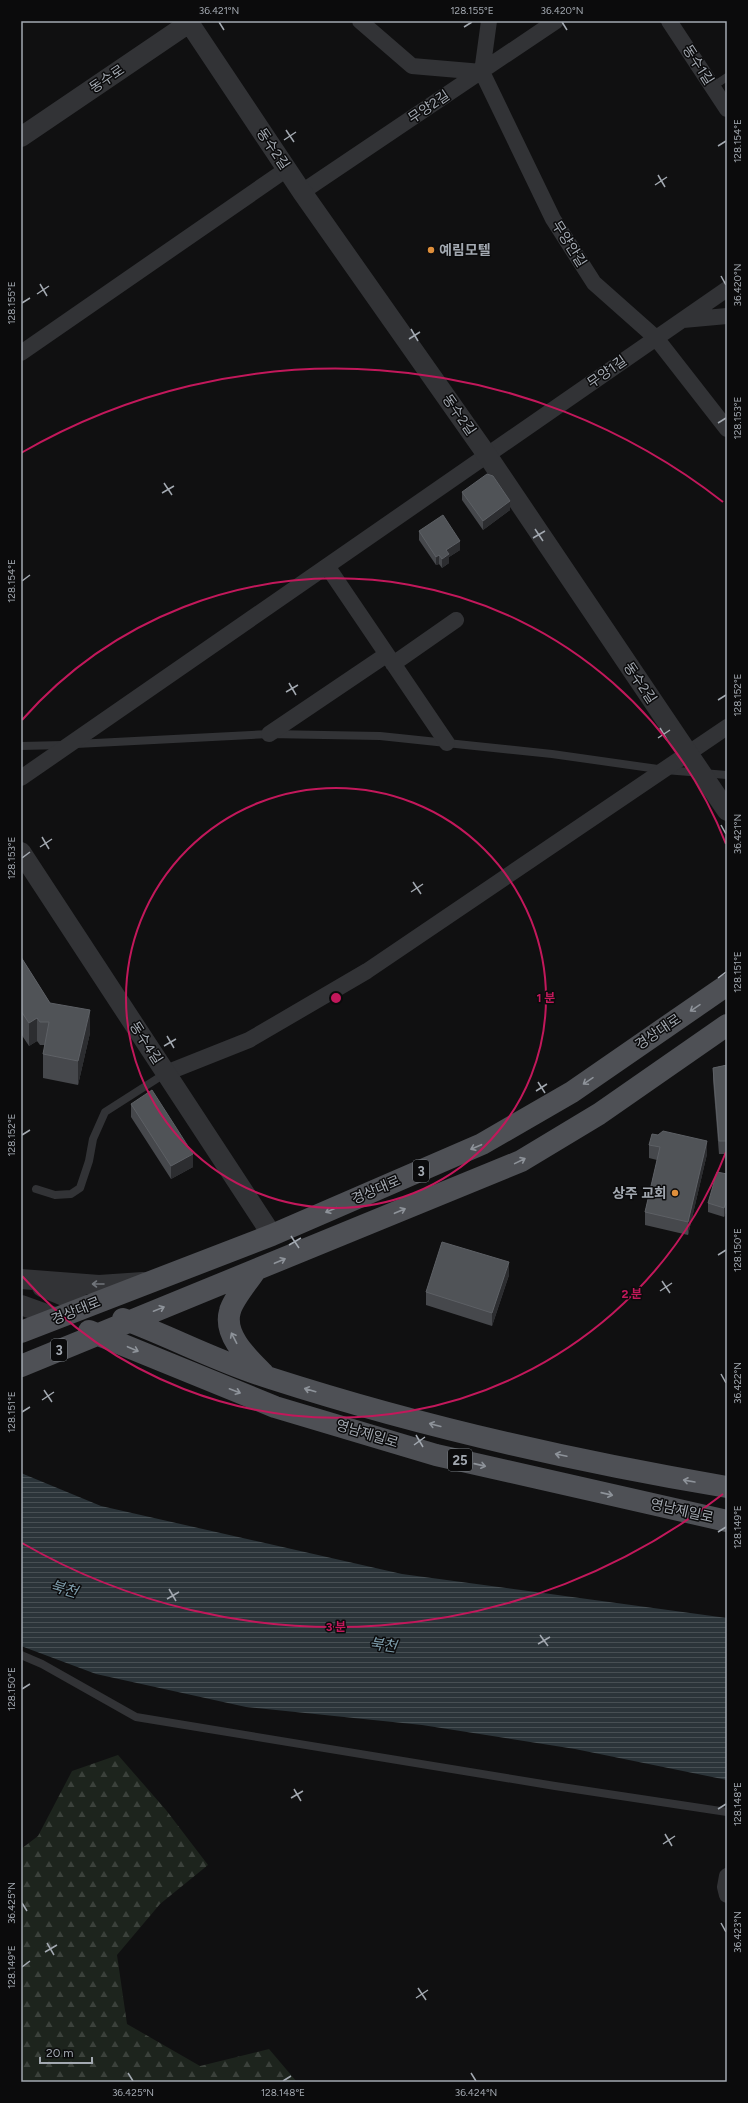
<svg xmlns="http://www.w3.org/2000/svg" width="748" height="2103" font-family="Figtree,'Noto Sans KR',sans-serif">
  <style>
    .forest { fill: url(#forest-firs) }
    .water { fill: url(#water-rules) }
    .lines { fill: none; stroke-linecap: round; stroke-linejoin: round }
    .service { stroke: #323336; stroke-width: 8 }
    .minor { stroke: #323336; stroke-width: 16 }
    .tertiary { stroke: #323336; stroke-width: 20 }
    .primary { stroke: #4e5055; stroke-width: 22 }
    .wall { fill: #46484c }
    .shaded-wall { fill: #2c2d30 }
    .building { fill: #505357; stroke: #5d6065 }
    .oneway { stroke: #8e939a }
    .oneway2 { stroke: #70747a }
    .ticks { fill: none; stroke: #a3a9b1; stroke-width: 1.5 }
    .ring { fill: none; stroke: #c2185b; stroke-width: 2 }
    .poi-dot { fill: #df8f3b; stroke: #0b0b0c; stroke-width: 1.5 }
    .labels { text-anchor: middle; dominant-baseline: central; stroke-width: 3; stroke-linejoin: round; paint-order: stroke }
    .shield { fill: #0b0b0c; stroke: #757a80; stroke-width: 1 }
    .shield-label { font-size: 13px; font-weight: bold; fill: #a3a9b1 }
    .street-label { font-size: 14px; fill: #a3a9b1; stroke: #0b0b0c }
    .poi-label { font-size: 14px; font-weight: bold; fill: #a3a9b1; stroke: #0b0b0c; text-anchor: start }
    .water-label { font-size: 15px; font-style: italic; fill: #7c9ba9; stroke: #0b0b0c }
    .centre { fill: #c2185b; stroke: #0b0b0c; stroke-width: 2 }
    .ring-label { font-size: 12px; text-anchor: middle; font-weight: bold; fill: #c2185b; stroke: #0b0b0c; stroke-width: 3; stroke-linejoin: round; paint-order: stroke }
    .neatline { fill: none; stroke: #a3a9b1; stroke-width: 1.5 }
    .ticks-label { font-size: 10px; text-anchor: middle; fill: #a3a9b1 }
  </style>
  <defs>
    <pattern id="forest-firs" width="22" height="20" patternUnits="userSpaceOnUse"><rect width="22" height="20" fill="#1d241d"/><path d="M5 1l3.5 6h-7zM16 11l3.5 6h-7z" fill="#3b413b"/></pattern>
    <pattern id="water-rules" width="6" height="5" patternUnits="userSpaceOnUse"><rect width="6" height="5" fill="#2b3439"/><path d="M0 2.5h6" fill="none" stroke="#474f53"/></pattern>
  </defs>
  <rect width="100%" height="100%" fill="#101011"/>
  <path class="forest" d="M118 1755 166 1810 208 1865 160 1904 117 1955 127 2024 200 2066 269 2049 297 2082H21V1849L38 1836 72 1771Z"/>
  <path class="water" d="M21 1473 101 1506 402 1574 727 1618V1780L575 1749 422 1725 246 1707 96 1674 21 1646Z"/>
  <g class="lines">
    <path class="service" d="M712 87 727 77
      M76 744 269 734 380 736 552 754 665 770 727 775
      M21 746 64 745
      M36 1189 55 1195 71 1194 80 1188 89 1161 93 1139 105 1112 166 1073
      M21 1655 42 1664 136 1717 555 1786 727 1812"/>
    <path class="minor" d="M360 21 412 66 482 72
      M489 21 482 72 553 219 594 283 656 338 727 429
      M669 21 727 109
      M302 192 556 21
      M683 320 727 316
      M21 353 287 169
      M327 566 447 743
      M393 664 456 620
      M269 734 386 655
      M21 778 727 289
      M166 1073 249 1040 367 971 727 727
      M727 1876 725 1887 727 1895"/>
    <path class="tertiary" d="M188 21 302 192 487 455 727 811
      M21 137 189 23
      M21 852 272 1235
      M21 1279 99 1285 143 1282
      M42 1287 88 1306
      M21 1305 57 1318"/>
    <path class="primary" d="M255 1271C248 1282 233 1299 230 1311 223 1335 247 1357 263 1373
      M123 1319C172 1337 220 1363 270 1378 419 1426 573 1461 727 1487
      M89 1331 275 1407 436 1455 727 1521
      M21 1332 272 1235 482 1144 572 1092 727 985
      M21 1366 521 1161 599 1114 727 1025"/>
  </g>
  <path class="wall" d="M462 492 510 510 483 530 462 500Z
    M419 531 460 550 449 557V563L442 568 439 564 436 565 419 540Z
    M21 957 50 1003 90 1033 78 1085 43 1078V1054L45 1045H40L37 1041 29 1046 21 1034Z
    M727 1065V1154H719L713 1080V1068Z
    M131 1104 193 1167 171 1179 131 1117Z
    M658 1135 707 1154 688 1235 645 1225V1212L657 1160 649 1158V1145Z
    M727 1174V1209L724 1217 708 1212V1203Z
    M509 1275 492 1326 426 1305V1292Z"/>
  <path class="shaded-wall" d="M510 501V510L483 530V521Z
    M460 541V550L449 557V563L442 568V559L446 550Z
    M439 555V564L436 565V557Z
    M90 1010V1033L78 1085V1061Z
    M37 1018V1041L29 1046V1023Z
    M707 1141V1154L688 1235V1222Z
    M193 1154V1167L171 1179V1166Z
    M727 1200V1209L724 1217V1208Z
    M509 1262V1275L492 1326V1313Z"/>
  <path class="building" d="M487 474 493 476 510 501 483 521 462 492Z
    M443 515 460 541 446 550 449 554 442 559 439 555 436 557 419 531Z
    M21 957 50 1003 90 1010 78 1061 43 1054 49 1022H40L37 1018 29 1023 21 1011Z
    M727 1065V1141H719L713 1068Z
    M152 1090 193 1154 171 1166 131 1104Z
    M663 1131 707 1141 688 1222 645 1212 660 1147 649 1145 652 1134 658 1135Z
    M717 1172 727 1174V1200L724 1208 708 1203Z
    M442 1242 509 1262 492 1313 426 1292Z"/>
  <defs><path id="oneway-shaft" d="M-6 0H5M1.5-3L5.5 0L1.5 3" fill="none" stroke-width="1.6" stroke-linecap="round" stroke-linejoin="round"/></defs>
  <g class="oneway">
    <use href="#oneway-shaft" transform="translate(695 1008) rotate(146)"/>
    <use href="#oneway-shaft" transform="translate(588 1081) rotate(146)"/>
    <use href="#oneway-shaft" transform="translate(476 1147) rotate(157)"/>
    <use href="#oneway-shaft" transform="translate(520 1161) rotate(-26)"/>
    <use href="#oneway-shaft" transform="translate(331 1210) rotate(157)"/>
    <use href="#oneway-shaft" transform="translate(400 1211) rotate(-23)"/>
    <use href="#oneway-shaft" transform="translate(280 1261) rotate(-23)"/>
    <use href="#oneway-shaft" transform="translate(159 1309) rotate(-22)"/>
    <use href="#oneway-shaft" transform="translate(234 1338) rotate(-117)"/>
    <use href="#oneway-shaft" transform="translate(133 1349) rotate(23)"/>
    <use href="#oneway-shaft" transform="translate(310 1390) rotate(-164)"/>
    <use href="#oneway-shaft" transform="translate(235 1391) rotate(21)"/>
    <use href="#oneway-shaft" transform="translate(435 1425) rotate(-165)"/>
    <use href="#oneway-shaft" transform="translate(561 1455) rotate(-168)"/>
    <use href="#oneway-shaft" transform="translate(480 1465) rotate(13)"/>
    <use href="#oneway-shaft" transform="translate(689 1481) rotate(-170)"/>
    <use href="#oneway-shaft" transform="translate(607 1494) rotate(13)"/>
  </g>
  <use class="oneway2" href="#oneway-shaft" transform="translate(98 1284) rotate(180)"/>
  <path class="ticks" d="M219 22 224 30M562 22 567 30M464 27 472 22M286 130 294 142M284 140 296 132M718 146 726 141M658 175 665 187M655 185 667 177M721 276 726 285M40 284 47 296M37 294 49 286M22 303 30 298M411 329 418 341M409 339 420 332M718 423 726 418M164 483 172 495M162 493 174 486M535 529 543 541M533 538 545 531M22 581 30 575M289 683 296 695M286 692 298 685M718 700 726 695M660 728 667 740M658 738 670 730M721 825 726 834M42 837 49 849M40 847 52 839M22 858 30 852M413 882 421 894M411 892 423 884M718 978 726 972M167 1036 174 1048M164 1046 176 1039M538 1082 545 1093M536 1091 547 1084M22 1135 30 1130M291 1236 299 1248M289 1245 301 1238M718 1255 726 1250M662 1281 670 1293M660 1291 672 1283M721 1374 726 1383M44 1390 52 1402M42 1400 54 1392M22 1412 30 1407M416 1435 423 1447M414 1445 425 1437M718 1532 726 1527M169 1589 176 1601M167 1599 179 1592M540 1635 548 1646M538 1644 550 1637M22 1689 30 1684M294 1789 301 1801M291 1798 303 1791M718 1809 726 1804M665 1834 672 1846M663 1844 675 1836M22 1903 27 1911M721 1923 726 1932M47 1943 54 1955M45 1952 57 1945M22 1967 30 1961M418 1988 426 2000M416 1998 428 1990M128 2073 133 2081M471 2073 476 2081M283 2081 291 2076"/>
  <g class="ring">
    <circle cx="336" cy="998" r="210"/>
    <path d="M726 1152A419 419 0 0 1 22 1276M22 720A419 419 0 0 1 726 844"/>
    <path d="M723 1494A629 629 0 0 1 22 1543M21 453A629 629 0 0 1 723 502"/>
  </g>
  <g class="poi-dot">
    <circle cx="431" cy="250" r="4"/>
    <circle cx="675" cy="1193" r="4"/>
  </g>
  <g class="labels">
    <g class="shield">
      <rect x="413" y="1160" width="16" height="22" rx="3"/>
      <rect x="51" y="1339" width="16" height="22" rx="3"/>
      <rect x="448" y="1449" width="24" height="22" rx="3"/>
    </g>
    <g class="shield-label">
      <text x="421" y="1171">3</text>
      <text x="59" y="1350">3</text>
      <text x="460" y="1460">25</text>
    </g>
    <g class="street-label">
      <text transform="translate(698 65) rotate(57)">동수1길</text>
      <text transform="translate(107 79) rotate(-34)">동수로</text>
      <text transform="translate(429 107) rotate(-34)">무양2길</text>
      <text transform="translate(273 149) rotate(56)">동수2길</text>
      <text transform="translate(569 244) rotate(58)">무양안길</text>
      <text transform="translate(607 372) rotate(-35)">무양1길</text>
      <text transform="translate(459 415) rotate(55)">동수2길</text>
      <text transform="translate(640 683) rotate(56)">동수2길</text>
      <text transform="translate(658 1032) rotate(-34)">경상대로</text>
      <text transform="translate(146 1043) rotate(57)">동수4길</text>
      <text transform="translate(376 1190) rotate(-23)">경상대로</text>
      <text transform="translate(76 1311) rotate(-22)">경상대로</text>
      <text transform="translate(367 1434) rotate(17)">영남제일로</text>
      <text transform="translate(682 1511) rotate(13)">영남제일로</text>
    </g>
    <g class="poi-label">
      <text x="439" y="250">예림모텔</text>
      <text x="667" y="1193" text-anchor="end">상주 교회</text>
    </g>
    <g class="water-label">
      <text transform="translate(64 1589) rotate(16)">북천</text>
      <text transform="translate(383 1645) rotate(8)">북천</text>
    </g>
  </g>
  <circle cx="336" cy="998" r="6" class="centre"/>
  <g class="ring-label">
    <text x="546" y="1002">1 분</text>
    <text x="632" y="1298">2 분</text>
    <text x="336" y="1631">3 분</text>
  </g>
  <rect width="748" height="2103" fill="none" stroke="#0b0b0c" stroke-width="44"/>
  <path d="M40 2057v6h52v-6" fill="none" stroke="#a3a9b1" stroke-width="2"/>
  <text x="46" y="2057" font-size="12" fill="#a3a9b1" stroke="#0b0b0c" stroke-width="3" paint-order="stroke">20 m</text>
  <rect x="22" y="22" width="704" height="2059" class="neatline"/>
  <g class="ticks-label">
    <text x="219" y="14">36.421°N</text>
    <text x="472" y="14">128.155°E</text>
    <text x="562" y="14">36.420°N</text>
    <text transform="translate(737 141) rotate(-90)" y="4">128.154°E</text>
    <text transform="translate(737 285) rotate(-90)" y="4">36.420°N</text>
    <text transform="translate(11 303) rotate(-90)" y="4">128.155°E</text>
    <text transform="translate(737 418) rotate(-90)" y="4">128.153°E</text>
    <text transform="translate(11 581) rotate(-90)" y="4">128.154°E</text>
    <text transform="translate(737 695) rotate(-90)" y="4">128.152°E</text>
    <text transform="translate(737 834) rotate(-90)" y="4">36.421°N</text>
    <text transform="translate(11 858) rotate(-90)" y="4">128.153°E</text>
    <text transform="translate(737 972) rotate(-90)" y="4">128.151°E</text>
    <text transform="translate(11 1135) rotate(-90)" y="4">128.152°E</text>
    <text transform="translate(737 1250) rotate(-90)" y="4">128.150°E</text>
    <text transform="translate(737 1383) rotate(-90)" y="4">36.422°N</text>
    <text transform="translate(11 1412) rotate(-90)" y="4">128.151°E</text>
    <text transform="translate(737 1527) rotate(-90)" y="4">128.149°E</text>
    <text transform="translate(11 1689) rotate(-90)" y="4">128.150°E</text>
    <text transform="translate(737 1804) rotate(-90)" y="4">128.148°E</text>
    <text transform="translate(11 1903) rotate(-90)" y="4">36.425°N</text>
    <text transform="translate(737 1932) rotate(-90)" y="4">36.423°N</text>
    <text transform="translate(11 1967) rotate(-90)" y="4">128.149°E</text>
    <text x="133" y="2096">36.425°N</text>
    <text x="283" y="2096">128.148°E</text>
    <text x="476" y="2096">36.424°N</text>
  </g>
</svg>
